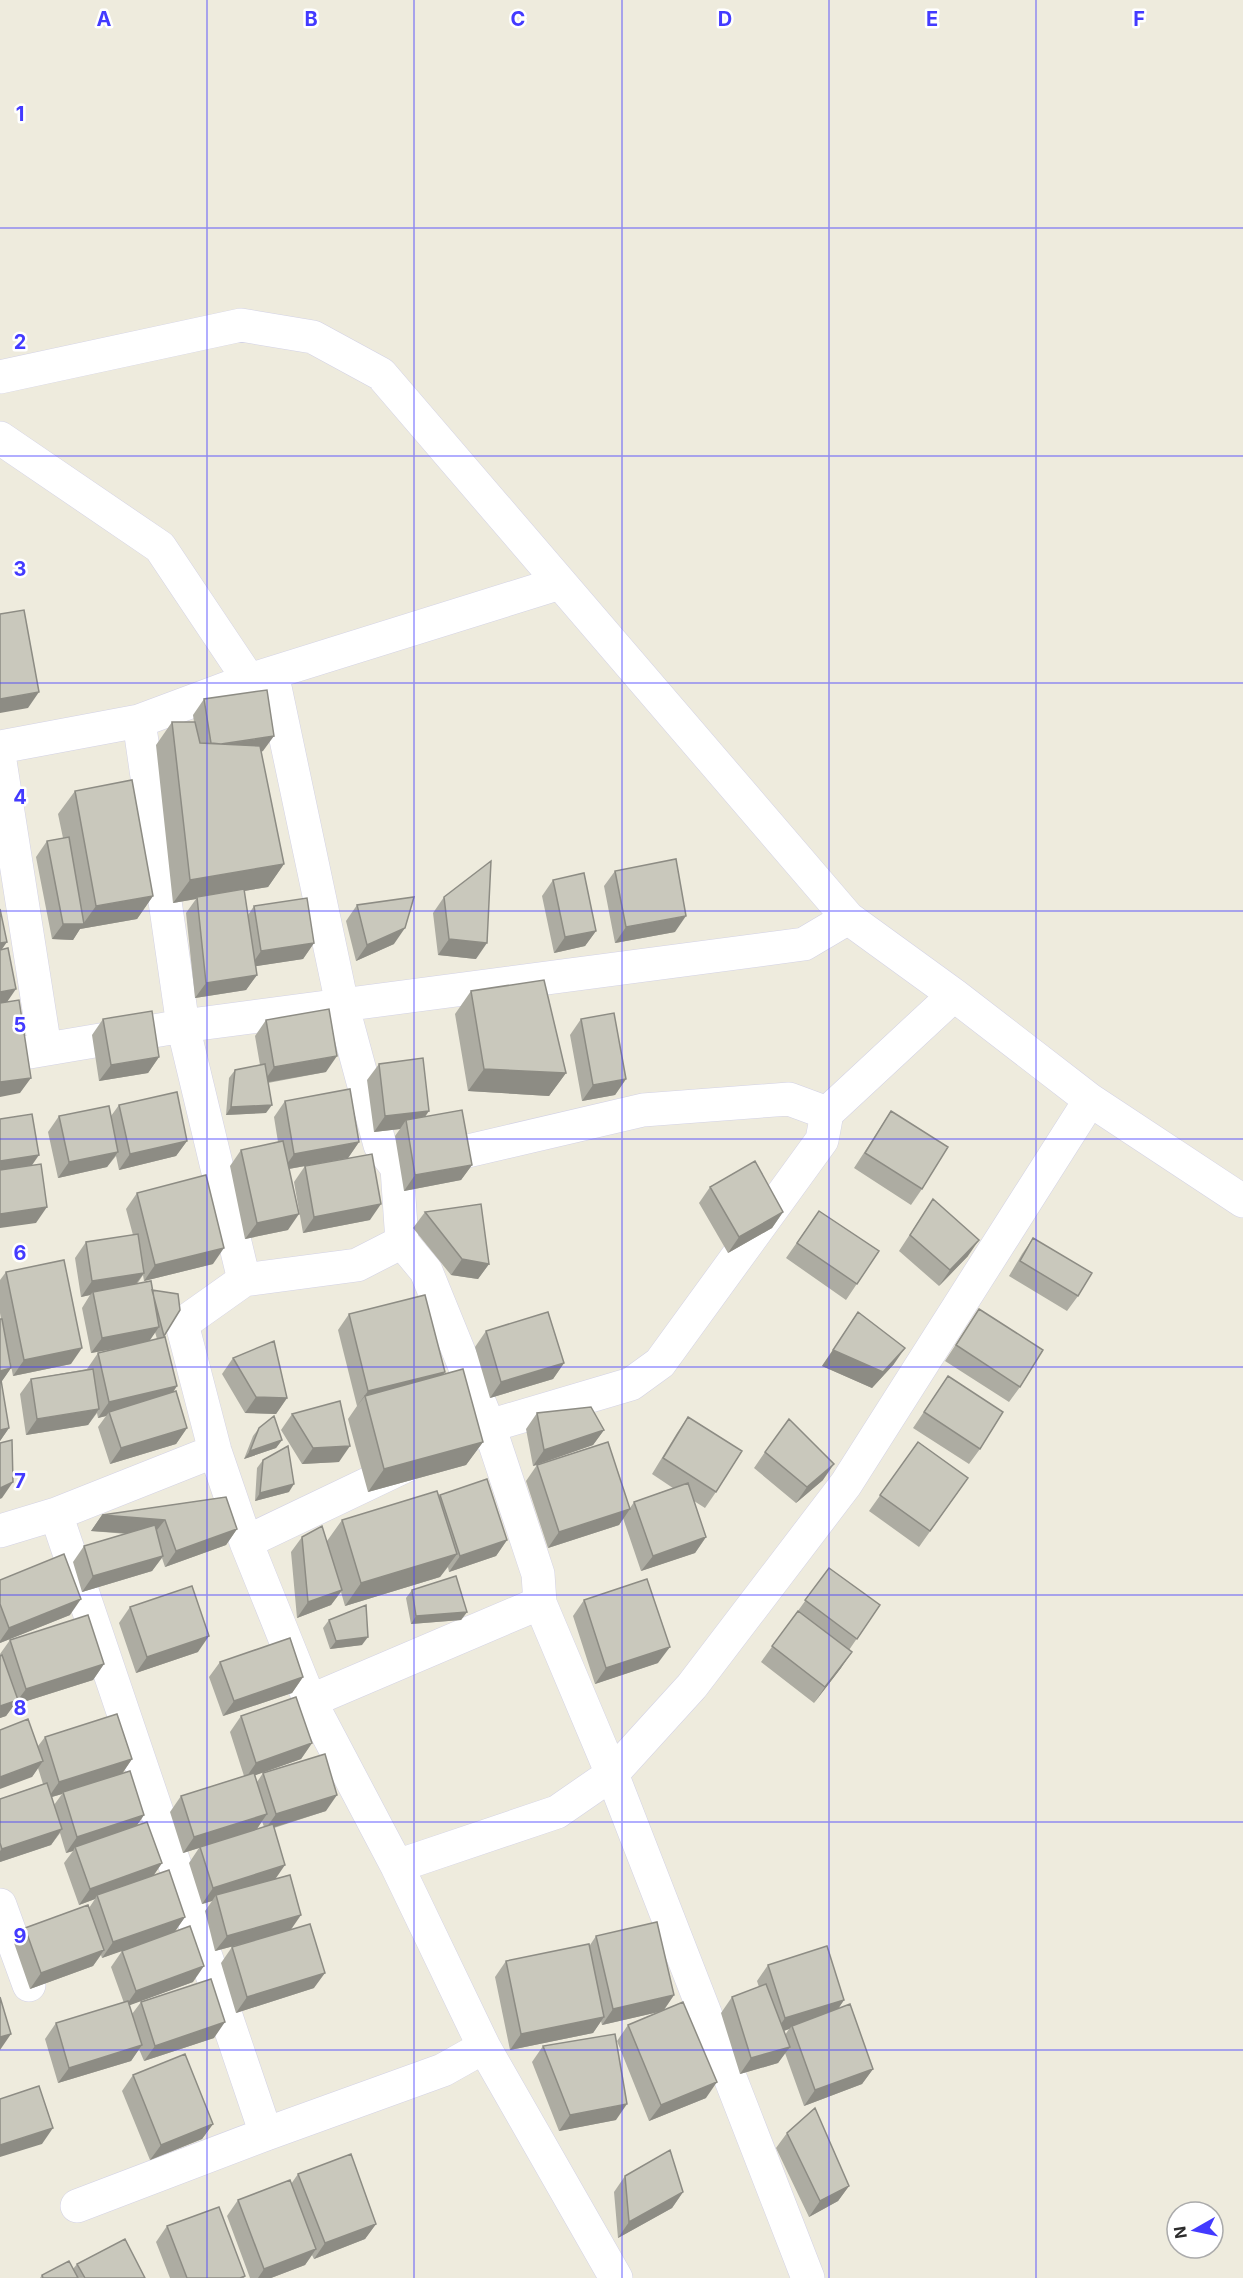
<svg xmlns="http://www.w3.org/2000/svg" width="1243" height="2278" font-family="Inter,sans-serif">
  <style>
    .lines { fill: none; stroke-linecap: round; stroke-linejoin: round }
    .minor-casing { stroke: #d3d2e5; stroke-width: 34 }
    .minor { stroke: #fff; stroke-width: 33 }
    .wall { fill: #adaca2; fill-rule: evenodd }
    .shaded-wall { fill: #8d8c84 }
    .building { fill: #c9c8bc; stroke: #8d8c84; stroke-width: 1.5 }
    .grid { fill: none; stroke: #433aff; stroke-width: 1.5; stroke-opacity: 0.55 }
    .grid-label { font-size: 20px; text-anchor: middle; font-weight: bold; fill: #433aff; stroke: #fff; stroke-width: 5; stroke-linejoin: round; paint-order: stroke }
  </style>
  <rect width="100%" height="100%" fill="#eeebdd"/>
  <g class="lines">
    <defs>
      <path id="minor" d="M0 377 241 325 313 337 381 374 848 918 954 995 1090 1100 1243 1201
        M0 438 160 547 249 680 560 583
        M272 673 342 1004 380 1145 397 1168 402 1242 426 1271 489 1426 538 1574 540 1603 612 1774 808 2278
        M139 721 249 680
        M0 747 139 721 183 1026 244 1280 357 1265 402 1242
        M0 761 45 1048
        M0 1057 183 1026 804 944 848 918
        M425 1161 643 1110 789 1099 827 1113
        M244 1280 182 1324 215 1451 246 1542
        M56 1514 215 1451
        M0 1531 56 1514 266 2134
        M310 1701 540 1603
        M397 1866 557 1812 612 1774 692 1686 846 1484 1090 1100
        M0 1905 29 1985
        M77 2206 266 2134 443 2070 484 2047
        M616 2278 484 2047 397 1866 310 1701 246 1542 489 1426 631 1384 660 1363 822 1140 827 1113 954 995"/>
    </defs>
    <use href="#minor" class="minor-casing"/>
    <use href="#minor" class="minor"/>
  </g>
  <path class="wall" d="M204 699 263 751 261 752 284 864 268 887 244 891 248 915 254 906 314 943 303 959 256 966 257 975 246 990 195 998 186 913 196 899 173 903 156 745 172 722H194L193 715Z
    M75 791 153 896 137 919 80 929 73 940 52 939 36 857 47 841 63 838 58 814Z
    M615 871 675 932 615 943 604 886Z
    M553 880 596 931 585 946 554 953 542 896Z
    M444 897 476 959 438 955 433 913Z
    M357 905 394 944 356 961 346 921Z
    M471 991 566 1073 549 1096 468 1091 455 1014Z
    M103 1019 159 1057 148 1073 99 1081 92 1035Z
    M581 1019 626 1079 615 1095 582 1101 570 1035Z
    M266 1020 326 1072 268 1083 266 1113 226 1115 229 1078 235 1070 260 1065 255 1036Z
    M379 1064 425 1117 472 1165 461 1180 404 1191 395 1136 400 1129 374 1132 367 1080Z
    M285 1101 359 1142 348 1158 370 1220 303 1233 294 1182 305 1166 333 1161 289 1169 288 1230 245 1239 230 1166 241 1150 278 1142 274 1117Z
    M119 1105 187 1141 176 1156 119 1170 116 1156 107 1167 58 1178 48 1132 59 1116H111Z
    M891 1111 922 1189 911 1205 854 1168Z
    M710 1187 783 1212 772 1228 728 1253 699 1203Z
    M137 1193 213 1264 144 1281 143 1275 137 1284 152 1290 180 1310 163 1338 177 1386 173 1392 187 1428 176 1444 110 1464 98 1427 106 1416 98 1418 97 1413 88 1425 26 1435 20 1394 31 1379 87 1369 98 1353 124 1347 91 1353 82 1308 90 1295 81 1297 75 1258 86 1242 133 1235 126 1209ZM155 1332 157 1339 149 1341Z
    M933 1199 968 1256 939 1286 899 1251Z
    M819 1211 879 1251 846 1300 786 1258Z
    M425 1212 489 1264 478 1279 451 1275 413 1228Z
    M1033 1238 1078 1296 1067 1311 1009 1276 1022 1254Z
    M6 1272 71 1364 13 1376 9 1355 11 1368 1 1382 9 1428 0 1441V1319H1L0 1313V1280Z
    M979 1309 1020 1387 1009 1402 945 1361Z
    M858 1312 894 1364 872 1388 822 1366Z
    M349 1314 443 1375 483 1442 466 1465 368 1492 348 1419 357 1406 338 1330Z
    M486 1331 564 1363 553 1379 490 1398 475 1347Z
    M233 1358 287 1398 276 1414 245 1413 222 1374Z
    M948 1376 980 1449 969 1464 913 1428Z
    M537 1413 604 1430 593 1445 538 1464 630 1508 634 1502 673 1488 652 1474 677 1433 688 1417 716 1492 705 1508 694 1501 706 1537 695 1553 641 1571 623 1518 619 1525 548 1548 526 1481 537 1465 533 1466 526 1429Z
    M292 1414 339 1462 302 1464 281 1430Z
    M259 1428 282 1440 276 1448 244 1459 253 1436Z
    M918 1442 968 1478 919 1547 869 1511Z
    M765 1452 823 1480 796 1503 754 1468Z
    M263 1460 289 1492 255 1501 257 1468Z
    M440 1495 507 1540 496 1556 449 1572 448 1567 440 1577 345 1606 341 1592 331 1605 297 1618 291 1552 302 1537 327 1541 342 1520 439 1497Z
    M226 1497 237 1529 226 1545 165 1567 162 1558 152 1571 82 1592 73 1562 84 1546 127 1534 91 1531 102 1515Z
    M829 1568 880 1605 849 1650 841 1668 814 1703 761 1662Z
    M0 1580 70 1615 0 1643Z
    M412 1590 467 1612 461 1620 411 1624 406 1598Z
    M584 1600 658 1663 595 1684 573 1616Z
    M130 1607 198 1652 136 1673 119 1623Z
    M329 1620 362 1645 330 1649 323 1628Z
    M10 1640 104 1664 93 1680 14 1705V1704L6 1716 0 1718V1654Z
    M220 1662 303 1677 292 1693 223 1716 209 1677Z
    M241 1716 312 1743 301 1759 255 1775 257 1782 263 1773 326 1811 274 1828 276 1879 291 1929 314 1988 236 2013 221 1963 232 1947 246 1943 215 1951 205 1911 212 1901 202 1904 189 1863 199 1848 183 1853 170 1812 181 1796 244 1776 230 1732ZM262 1821 264 1827 257 1829Z
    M45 1737 132 1759 122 1774 144 1815 137 1825 162 1863 153 1876 185 1917 174 1932 193 1982 129 2005 132 2014 141 2002 214 2038 144 2061 139 2049 131 2061 58 2083 45 2039 56 2023 124 2003 111 1967 122 1951 131 1947 102 1958 101 1955 93 1966 30 1989 14 1943 25 1928 89 1908 95 1899 79 1905 64 1863 73 1851 66 1853 60 1833 51 1845 0 1862V1799L43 1784 38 1768 32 1777 38 1746ZM62 1794 54 1805 52 1797Z
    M596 1936 674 1995 664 2010 706 2098 649 2121 617 2041 628 2025 658 2012 602 2025 601 2021 593 2033 510 2050 495 1977 506 1961 590 1945Z
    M768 1965 844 2000 838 2009 873 2069 862 2084 804 2106 785 2053 778 2063 740 2074 721 2013 732 1997 759 1987 757 1981ZM789 2029 785 2035 784 2031Z
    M543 2046 616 2120 559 2131 532 2062Z
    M133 2075 213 2124 202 2139 150 2160 122 2091Z
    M787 2133 849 2186 838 2201 809 2217 776 2148Z
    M298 2174 376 2224 365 2239 314 2259 312 2255 305 2265 271 2278H250L227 2216 238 2200 291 2184Z
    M625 2176 683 2192 672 2208 618 2238 614 2192Z
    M167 2226 245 2276 244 2278H170L156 2242Z
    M77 2264 145 2278H40L42 2275 73 2269Z"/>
  <path class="shaded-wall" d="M39 692 28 708 0 713V699Z
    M274 736 263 751 201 761 212 746Z
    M284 864 268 887 197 899V897L196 899 173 903 190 880Z
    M153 896 137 919 80 929 73 940 52 939 63 924H83L96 906Z
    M686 916 675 932 615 943 626 927Z
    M405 928 394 944 356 961 367 945Z
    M596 931 585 946 554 953 565 937Z
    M449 939 487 943 476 959 438 955Z
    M7 942 0 952V943Z
    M314 943 303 959 250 967 261 951Z
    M257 975 246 990 195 998 206 983Z
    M16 989 5 1005 0 1006V992Z
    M337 1056 326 1072 263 1083 274 1067Z
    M159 1057 148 1073 99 1081 111 1065Z
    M484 1069 566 1073 549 1096 468 1091Z
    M31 1078 20 1093 0 1097V1082Z
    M626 1079 615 1095 582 1101 593 1085Z
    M272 1105 266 1113 226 1115 231 1107Z
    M429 1111 418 1127 406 1120 400 1129 374 1132 385 1116Z
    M187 1141 176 1156 119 1170 130 1154Z
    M359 1142 348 1158 283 1170 294 1154Z
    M118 1152 107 1167 58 1178 69 1162Z
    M39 1155 28 1171 0 1175V1161Z
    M472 1165 461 1180 404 1191 415 1175Z
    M381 1204 370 1220 303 1233 314 1217Z
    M47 1207 36 1223 0 1228V1214Z
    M783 1212 772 1228 728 1253 739 1237Z
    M299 1214 288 1230 245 1239 257 1223Z
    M979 1240 968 1256 939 1286 950 1270Z
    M224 1248 213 1264 144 1281 155 1265Z
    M462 1259 489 1264 478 1279 451 1275Z
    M144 1273 132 1289 93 1292 90 1295 81 1297 92 1281Z
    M159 1327 148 1343 91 1353 102 1338Z
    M82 1348 71 1364 13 1376 24 1360Z
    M905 1348 894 1364 872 1388 822 1366 833 1350Z
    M564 1363 553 1379 490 1398 501 1382Z
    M11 1368 0 1384V1371Z
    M445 1372 434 1388 365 1396 357 1406 368 1391Z
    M177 1386 166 1402 109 1412 106 1416 98 1418 109 1402Z
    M256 1397 287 1398 276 1414 245 1413Z
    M99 1409 88 1425 26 1435 37 1419Z
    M9 1428 0 1441V1430Z
    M187 1428 176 1444 110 1464 121 1448Z
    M604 1430 593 1445 533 1466 544 1450Z
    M282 1440 276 1448 244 1459 250 1451Z
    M483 1442 466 1465 368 1492 384 1469Z
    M350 1446 339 1462 302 1464 313 1448Z
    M834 1464 823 1480 796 1503 807 1487Z
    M13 1482 2 1498 0 1499V1488Z
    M294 1484 289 1492 255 1501 260 1493Z
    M630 1509 619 1525 548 1548 559 1532Z
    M102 1515 165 1520 153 1535 91 1531Z
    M237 1529 226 1545 165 1567 176 1551Z
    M706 1537 695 1553 641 1571 653 1556Z
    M507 1540 496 1556 449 1572 460 1556Z
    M457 1554 440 1577 345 1606 361 1583Z
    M163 1556 152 1571 82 1592 93 1576Z
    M342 1590 331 1605 297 1618 308 1602Z
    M81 1599 70 1615 0 1643V1641L9 1628Z
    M467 1612 461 1620 411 1624 416 1616Z
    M209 1636 198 1652 136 1673 147 1657Z
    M368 1637 362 1645 330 1649 336 1641Z
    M670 1647 658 1663 595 1684 606 1668Z
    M852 1652 841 1668 814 1703 825 1687Z
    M104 1664 93 1680 14 1705 26 1689Z
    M303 1677 292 1693 223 1716 234 1701Z
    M18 1700 6 1716 0 1718V1706Z
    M312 1743 301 1759 245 1779 256 1763Z
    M132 1759 121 1775 63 1792 62 1794 48 1798 59 1782Z
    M43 1761 32 1777 0 1789V1777Z
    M337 1795 326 1811 265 1830 276 1814Z
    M267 1814 256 1830 183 1853 194 1837Z
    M144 1815 133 1831 75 1847 73 1851 66 1853 77 1837Z
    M62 1829 51 1845 0 1862V1851L2 1849Z
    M162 1863 151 1879 97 1895 95 1899 79 1905 90 1889Z
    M285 1865 274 1881 216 1895 212 1901 202 1904 213 1888Z
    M301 1915 290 1931 215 1951 227 1936Z
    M185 1917 174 1933 102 1958 113 1942Z
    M104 1950 93 1966 30 1989 41 1973Z
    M204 1966 193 1982 125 2007 136 1991Z
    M325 1973 314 1988 236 2013 247 1997Z
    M674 1995 663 2011 602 2025 613 2009Z
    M844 2000 833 2016 792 2026 789 2029 774 2034 785 2018Z
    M604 2017 593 2033 510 2050 521 2034Z
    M225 2022 214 2038 144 2061 155 2046Z
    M11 2034 0 2050V2037Z
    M142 2045 131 2061 58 2083 69 2068Z
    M790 2047 778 2063 740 2074 751 2058Z
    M873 2069 862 2084 804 2106 815 2090Z
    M717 2082 706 2098 649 2121 661 2105Z
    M627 2104 616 2120 559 2131 570 2115Z
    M213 2124 202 2139 150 2160 161 2145Z
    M53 2128 42 2144 0 2157V2145Z
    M849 2186 838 2201 809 2217 820 2201Z
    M683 2192 672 2208 618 2238 629 2222Z
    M376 2224 365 2239 314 2259 325 2243Z
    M316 2249 305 2265 271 2278H258L264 2269Z"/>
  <path class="building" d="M24 610 39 692 0 699V614Z
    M267 690 274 736 221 744 211 743 204 699Z
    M172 722H195L200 743 260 746 284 864 190 880Z
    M132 780 153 896 96 906 75 791Z
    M69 837 84 924H63L47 841Z
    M676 859 686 916 626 927 615 871Z
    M491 861 487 943 449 939 444 897Z
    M584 873 596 931 565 937 553 880Z
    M244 889 257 975 206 983 197 897Z
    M414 897 405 928 367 945 357 905Z
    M307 898 314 943 261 951 254 906Z
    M0 909 7 942 0 943Z
    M8 948 16 989 0 992V950Z
    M544 980 566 1073 484 1069 471 991Z
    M19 1000 31 1078 0 1082V1003Z
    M329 1009 337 1056 274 1067 266 1020Z
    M152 1011 159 1057 111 1065 103 1019Z
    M614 1013 626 1079 593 1085 581 1019Z
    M423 1058 429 1111 385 1116 379 1064Z
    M265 1064 272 1105 231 1107 235 1070Z
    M350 1089 359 1142 294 1154 285 1101Z
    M177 1092 187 1141 130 1154 119 1105Z
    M109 1106 118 1152 69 1162 59 1116Z
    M462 1110 472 1165 415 1175 406 1120Z
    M891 1111 948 1147 922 1189 865 1153Z
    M32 1114 39 1155 0 1161V1119Z
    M283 1141 299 1214 257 1223 241 1150Z
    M372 1154 381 1204 314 1217 305 1166Z
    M755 1161 783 1212 739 1237 710 1187Z
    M41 1164 47 1207 0 1214V1170Z
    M206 1175 224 1248 155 1265 137 1193Z
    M933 1199 979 1240 950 1270 910 1235Z
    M481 1204 489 1264 462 1259 425 1212Z
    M819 1211 879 1251 857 1284 797 1243Z
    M138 1234 144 1273 92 1281 86 1242Z
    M1033 1238 1092 1273 1078 1296 1020 1261Z
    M64 1260 82 1348 24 1360 6 1272Z
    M151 1281 159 1327 102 1338 93 1292Z
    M152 1290 178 1294 180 1310 164 1336Z
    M425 1295 445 1372 368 1391 349 1314Z
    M979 1309 1043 1350 1020 1387 956 1345Z
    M548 1312 564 1363 501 1382 486 1331Z
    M858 1312 905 1348 883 1372 833 1350Z
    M0 1319H2L11 1368 0 1371Z
    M165 1337 177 1386 109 1402 98 1353Z
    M274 1341 287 1398 256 1397 233 1358Z
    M93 1369 99 1409 37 1419 31 1379Z
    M463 1369 483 1442 384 1469 365 1396Z
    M948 1376 1003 1412 980 1449 924 1412Z
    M0 1380H1L9 1428 0 1430Z
    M176 1391 187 1428 121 1448 109 1412Z
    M340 1401 350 1446 313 1448 292 1414Z
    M591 1407 604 1430 544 1450 537 1413Z
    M274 1416 282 1440 250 1451 259 1428Z
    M688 1417 742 1451 716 1492 663 1458Z
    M789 1419 834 1464 807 1487 765 1452Z
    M12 1440 13 1482 0 1488V1443Z
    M608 1442 630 1509 559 1532 537 1465Z
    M918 1442 968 1478 930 1531 880 1495Z
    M288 1446 294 1484 260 1493 263 1460Z
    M487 1479 507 1540 460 1556 440 1495Z
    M688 1483 706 1537 653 1556 634 1502Z
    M437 1491 457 1554 361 1583 342 1520Z
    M226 1497 237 1529 176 1551 165 1520 102 1515Z
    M155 1525 163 1556 93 1576 84 1546Z
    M322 1526 342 1590 308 1602 302 1537Z
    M64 1554 81 1599 9 1628 0 1604V1580Z
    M829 1568 880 1605 857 1639 805 1600Z
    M456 1576 467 1612 416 1616 412 1590Z
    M647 1579 670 1647 606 1668 584 1600Z
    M192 1586 209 1636 147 1657 130 1607Z
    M366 1605 368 1637 336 1641 329 1620Z
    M798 1611 852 1652 825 1687 772 1646Z
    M88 1615 104 1664 26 1689 10 1640Z
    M290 1638 303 1677 234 1701 220 1662Z
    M2 1655 18 1700 0 1706V1656Z
    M296 1697 312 1743 256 1763 241 1716Z
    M117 1714 132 1759 59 1782 45 1737Z
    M28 1719 43 1761 0 1777V1730Z
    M325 1754 337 1795 276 1814 263 1773Z
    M130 1771 144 1815 77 1837 63 1792Z
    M254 1773 267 1814 194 1837 181 1796Z
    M47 1783 62 1829 2 1849 0 1843V1799Z
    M147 1822 162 1863 90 1889 75 1847Z
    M273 1824 285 1865 213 1888 200 1847Z
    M169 1870 185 1917 113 1942 97 1895Z
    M290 1875 301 1915 227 1936 216 1895Z
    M88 1905 104 1950 41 1973 25 1928Z
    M657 1922 674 1995 613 2009 596 1936Z
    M310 1924 325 1973 247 1997 232 1947Z
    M190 1926 204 1966 136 1991 122 1951Z
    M589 1944 604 2017 521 2034 506 1961Z
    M827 1946 844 2000 785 2018 768 1965Z
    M211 1979 225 2022 155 2046 141 2002Z
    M766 1984 790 2047 751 2058 732 1997Z
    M0 1997 11 2034 0 2037Z
    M128 2001 142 2045 69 2068 56 2023Z
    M683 2002 717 2082 661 2105 628 2025Z
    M850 2004 873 2069 815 2090 792 2026Z
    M615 2034 627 2104 570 2115 543 2046Z
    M185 2054 213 2124 161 2145 133 2075Z
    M39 2086 53 2128 0 2145V2099Z
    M815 2108 849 2186 820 2201 787 2133Z
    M670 2150 683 2192 629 2222 625 2176Z
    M351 2154 376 2224 325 2243 298 2174Z
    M290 2180 316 2249 264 2269 238 2200Z
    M219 2207 245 2276 240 2278H187L167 2226Z
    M125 2239 145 2278H85L77 2264Z
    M69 2261 78 2278H43L42 2275Z"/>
  <path class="grid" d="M207 0V2278M414 0V2278M622 0V2278M829 0V2278M1036 0V2278M0 228H1243M0 456H1243M0 683H1243M0 911H1243M0 1139H1243M0 1367H1243M0 1595H1243M0 1822H1243M0 2050H1243"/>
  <g class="grid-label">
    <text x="104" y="26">A</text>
    <text x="311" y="26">B</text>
    <text x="518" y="26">C</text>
    <text x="725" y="26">D</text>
    <text x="932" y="26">E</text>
    <text x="1139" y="26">F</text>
    <text x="20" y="121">1</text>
    <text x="20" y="349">2</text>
    <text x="20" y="576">3</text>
    <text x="20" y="804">4</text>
    <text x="20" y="1032">5</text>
    <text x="20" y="1260">6</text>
    <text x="20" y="1488">7</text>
    <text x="20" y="1715">8</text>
    <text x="20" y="1943">9</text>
  </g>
  <g transform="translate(1195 2230) rotate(261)"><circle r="28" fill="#ffffff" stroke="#ababab" stroke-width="1.5"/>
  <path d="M0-4.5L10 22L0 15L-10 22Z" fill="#433aff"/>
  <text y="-9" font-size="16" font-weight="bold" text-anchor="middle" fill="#2c2c2c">N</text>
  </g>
</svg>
